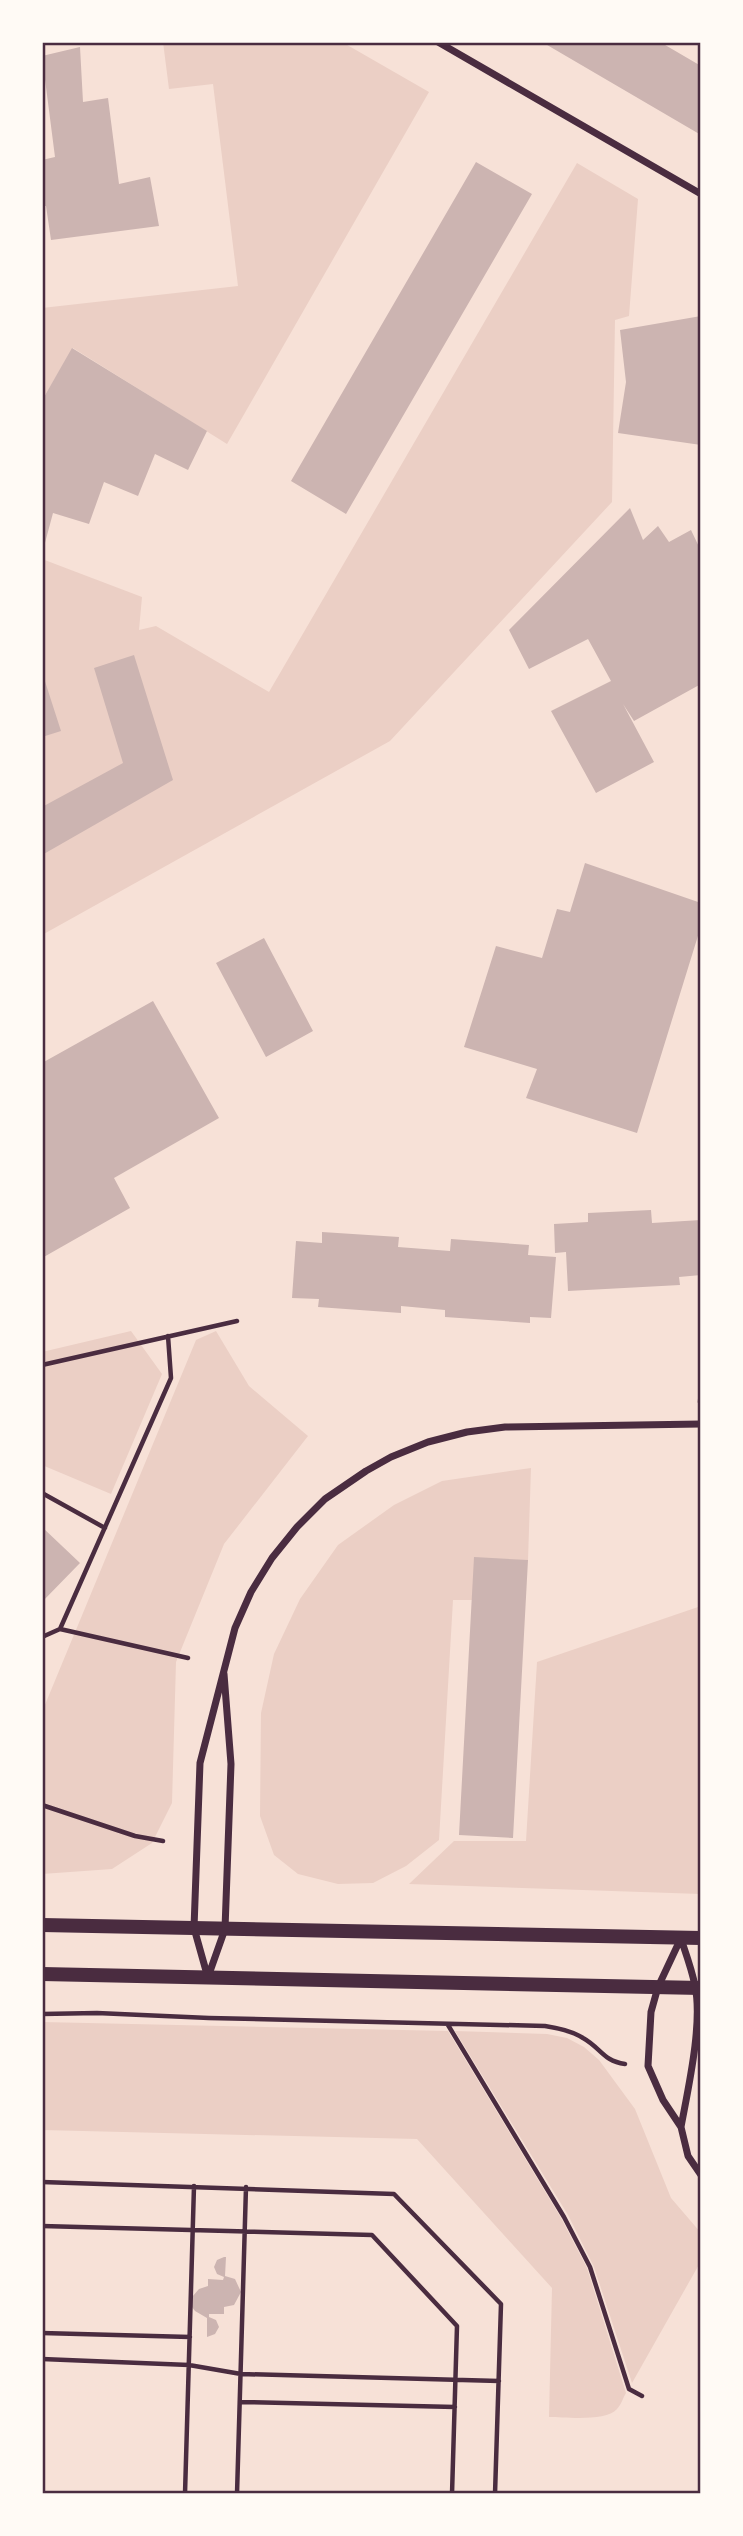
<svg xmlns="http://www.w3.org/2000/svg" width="743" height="2536" font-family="Barlow,sans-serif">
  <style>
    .green { fill: #ebcfc5 }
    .building { fill: #ccb4b1 }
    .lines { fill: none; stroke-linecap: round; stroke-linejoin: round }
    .path { stroke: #4a2c40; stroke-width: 4.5 }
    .minor { stroke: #4a2c40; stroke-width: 7 }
    .secondary { stroke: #4a2c40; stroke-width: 14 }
    .neatline { fill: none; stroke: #4a2c40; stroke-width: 2.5 }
  </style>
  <rect width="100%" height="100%" fill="#f7e1d7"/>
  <path class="green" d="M163 42H342L429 92 227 444 73 348 44 397 42 396V308L238 286 213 84 169 89Z
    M577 163 638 199 629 316 615 320 612 502 390 741 42 935V559L142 597 139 630 156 626 269 692Z
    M131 1331 162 1374 111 1494 42 1465V1352Z
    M216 1331 249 1386 308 1436 224 1544 176 1662 172 1803 152 1843 112 1869 42 1874V1712L196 1340Z
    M531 1468 528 1560 472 1600H453L439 1840 406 1866 373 1883 338 1884 298 1874 274 1855 260 1816 261 1713 274 1654 300 1599 338 1545 394 1505 442 1481Z
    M701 1606V1894L409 1884 454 1841H526L537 1662Z
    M42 2022 448 2031 561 2218 587 2268 626 2393C623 2398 621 2405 617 2409 606 2422 565 2417 549 2417L552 2288 417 2139 42 2130Z
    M455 2031 547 2034 567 2038 584 2047 599 2060 635 2109 671 2198 701 2233V2261L632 2383 594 2267 568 2215Z"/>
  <path class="building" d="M542 42H660L701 66V135Z
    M80 47 83 102 108 98 119 184 150 177 159 226 51 240 46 206H42V160L55 157 42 56Z
    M476 162 532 194 346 514 291 481Z
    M701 316V445L618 433 626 382 620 330Z
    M72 348 207 431 188 470 155 454 138 496 104 482 89 524 53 513 42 554V396L44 397Z
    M630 508 643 540 658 526 669 542 691 530 701 551V684L634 721 623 704 654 762 596 793 551 711 611 681 588 639 529 669 509 630Z
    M134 655 173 780 42 855V807L123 763 94 668Z
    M42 672 61 731 42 737Z
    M585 863 701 903V926L637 1133 526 1098 537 1069 464 1047 496 946 542 958 557 909 570 912Z
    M264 938 313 1031 266 1057 216 963Z
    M153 1001 219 1118 114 1178 130 1208 42 1258V1063Z
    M651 1210 652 1223 701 1220V1275L679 1277 680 1285 568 1291 566 1252 555 1253 554 1224 588 1222V1213Z
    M322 1232 399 1237 398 1247 450 1251 451 1239 529 1245 528 1255 556 1257 551 1318 530 1317V1323L445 1317V1310L401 1306V1313L318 1307 319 1299 292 1298 296 1241 322 1243Z
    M42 1527 80 1563 42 1602Z
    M474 1557 528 1560 513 1838 459 1835Z
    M224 2257H226L225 2276 235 2279 241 2292 234 2305 224 2307V2314H209V2317L216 2320 219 2327 215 2334 207 2337V2318L195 2311 192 2307V2297L199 2289 208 2286V2279L223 2280 224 2277 217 2274 214 2267 217 2260Z"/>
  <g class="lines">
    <path class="path" d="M42 1365 237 1321
      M700 1402 701 1389
      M42 1493 105 1528
      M60 1629 171 1378 168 1336
      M42 1637 60 1629 188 1658
      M42 1805 135 1836 163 1841
      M42 2014 97 2013 209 2018 545 2026C558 2028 572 2031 583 2038 601 2048 603 2061 625 2064
      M448 2025 564 2217 590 2267 629 2389 642 2396
      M42 2182 394 2194 501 2304 495 2494
      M42 2226 372 2235 457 2326 452 2494
      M42 2333 190 2337
      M42 2359 189 2365 241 2374 499 2381
      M240 2402 455 2407
      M185 2494 194 2186
      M237 2494 246 2187"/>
    <path class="minor" d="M438 42 701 194
      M681 1938 658 1987 651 2012 648 2066 663 2100 681 2127 688 2156 701 2175
      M208 1977 225 1929 231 1764 224 1674
      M208 1978 194 1928 200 1763 235 1628 251 1592 272 1558 297 1527 325 1499 366 1471 391 1457 428 1442 467 1432 505 1427 701 1424
      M681 2127C688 2089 703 2023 695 1986 692 1970 686 1954 681 1939"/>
    <path class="secondary" d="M42 1925 701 1938
      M42 1974 701 1988"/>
  </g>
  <rect width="743" height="2536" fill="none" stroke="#fffaf5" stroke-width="88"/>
  <rect x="44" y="44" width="655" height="2448" class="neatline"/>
</svg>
